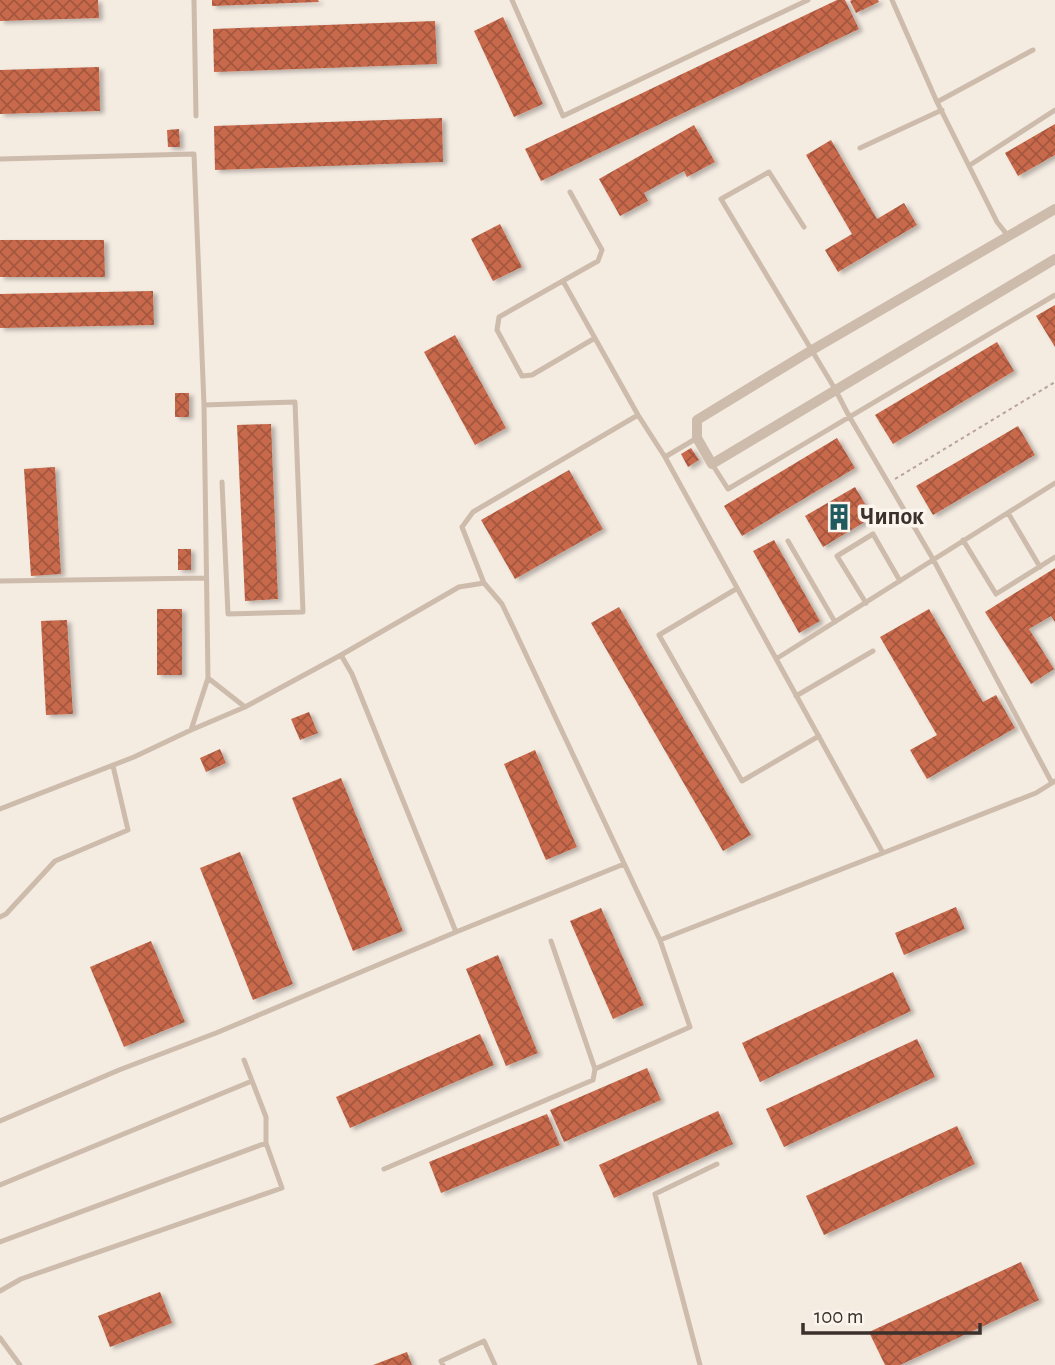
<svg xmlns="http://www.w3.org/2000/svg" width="1055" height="1365" font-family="'Alegreya Sans',sans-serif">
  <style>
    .building { fill: url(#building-cross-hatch); filter: url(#shadow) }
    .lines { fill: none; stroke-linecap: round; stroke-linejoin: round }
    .path { stroke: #b9a596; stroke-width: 2; stroke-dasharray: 3.5 3.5; stroke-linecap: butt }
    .service { stroke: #cdbbac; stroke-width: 5 }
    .minor { stroke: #cdbbac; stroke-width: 10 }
    .labels { text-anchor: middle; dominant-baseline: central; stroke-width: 7; stroke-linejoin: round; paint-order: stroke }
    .poi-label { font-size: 24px; font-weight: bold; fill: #3b302b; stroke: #fbf5ee; text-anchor: start }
  </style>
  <defs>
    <pattern id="building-cross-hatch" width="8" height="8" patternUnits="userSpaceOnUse" patternTransform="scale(1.75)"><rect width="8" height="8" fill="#c8694b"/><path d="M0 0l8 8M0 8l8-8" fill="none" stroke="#a4573f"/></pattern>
    <filter id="shadow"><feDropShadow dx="4" dy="2.5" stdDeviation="2" flood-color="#0004"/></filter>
  </defs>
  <rect width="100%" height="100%" fill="#f4ebe1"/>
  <path class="building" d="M0 0H98L99 18 0 21Z
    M212 0H318L319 2 212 6Z
    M837 0H845L859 29 541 181 525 149Z
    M852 0H878L879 2 856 13 850 1Z
    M503 17 543 104 514 117 474 31Z
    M435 21 437 64 214 72 213 29Z
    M99 67 100 111 0 114V70Z
    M442 118 443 162 215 170 214 126Z
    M1055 124V155L1018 176 1005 153Z
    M694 125 715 162 687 177 684 171 644 193 648 201 620 216 599 179Z
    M179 129 180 147H168L167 130Z
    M831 140 877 219 904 203 917 225 838 272 825 250 852 234 806 155Z
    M500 224 522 267 493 281 471 239Z
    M0 240H104L105 277H0Z
    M153 291 154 325 0 328V294Z
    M1055 305V347L1036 316Z
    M455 335 506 428 475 445 424 352Z
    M997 342 1014 371 893 444 875 415Z
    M175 393H189V417H175Z
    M271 424 278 599 245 601 237 425Z
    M1018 426 1035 455 933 515 916 486Z
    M837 438 855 468 742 536 724 506Z
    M691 448 699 460 688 467 681 454Z
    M55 467 61 574 31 576 24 469Z
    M569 470 603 529 515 579 481 520Z
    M855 487 873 517 823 547 805 516Z
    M774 540 820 621 799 633 753 551Z
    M178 549H191V570H178Z
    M1055 568V622L1051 616 1029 629 1054 669 1031 684 985 612Z
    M619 607 751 835 723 851 591 623Z
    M157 609H182V675H157Z
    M929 609 983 702 996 695 1015 728 927 779 910 750 937 735 880 637Z
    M67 620 73 714 46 715 41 621Z
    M309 712 318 733 300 740 291 719Z
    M220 749 226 763 206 772 200 758Z
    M535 750 577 847 546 860 504 764Z
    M341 778 403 931 353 951 292 798Z
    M240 852 293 984 253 1000 200 868Z
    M956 907 965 929 904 955 895 933Z
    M601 908 644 1005 613 1019 570 921Z
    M151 941 185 1022 124 1047 90 967Z
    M498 955 538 1053 506 1066 466 969Z
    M893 972 911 1011 760 1082 742 1043Z
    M480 1034 494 1065 350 1128 336 1097Z
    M917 1039 935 1077 784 1147 766 1109Z
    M647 1068 661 1100 564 1142 550 1110Z
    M718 1111 733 1144 614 1198 599 1165Z
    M547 1114 560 1145 441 1193 429 1162Z
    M957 1126 975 1164 824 1235 806 1196Z
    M1021 1262 1039 1300 900 1365H885L869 1332Z
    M160 1292 172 1323 110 1347 98 1316Z
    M407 1352 412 1365H373Z"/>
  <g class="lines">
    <path class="path" d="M895 479 1055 382"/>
    <path class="service" d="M194 0 196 116
      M512 0 563 116 808 0
      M892 0 937 102 997 222 1009 237
      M937 102 1033 50
      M860 148 942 110
      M0 159 194 154 204 405 208 678 245 707
      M970 165 1055 110
      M570 192 602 250 598 261 499 317 497 330 522 376 532 375 595 338
      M804 227 769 172 721 199 835 389 849 416 933 559 1052 783 1055 781
      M563 281 638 415 665 457
      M204 405 295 402 303 612 228 614 222 482
      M697 438 665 457 883 853 1036 793 1052 783
      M712 464 728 489 1055 295
      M1008 513 1040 567
      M963 540 996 594 1055 557
      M788 541 835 622
      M0 581 206 578
      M484 583 462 527 473 512 638 415
      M736 589 659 635 742 781 819 736
      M866 603 837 556 873 534 900 581
      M341 655 352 674 456 932
      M776 659 1055 483
      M796 696 873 651
      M191 730 208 678
      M0 809 134 757 191 730 245 707 341 655 459 587 484 583 502 604 514 629 660 940 883 853
      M0 917 6 914 55 861 128 830 113 766
      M595 1069 690 1027 660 940
      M0 1121 119 1070 216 1033 456 932 624 864
      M384 1169 593 1080 595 1069 551 941
      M0 1185 252 1081
      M0 1242 266 1143
      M0 1291 21 1279 282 1188 266 1143V1117L244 1060
      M0 1338 20 1365
      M443 1365 441 1361 484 1341 495 1365
      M700 1365 655 1194 717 1164"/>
    <path class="minor" d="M1055 209 812 350 697 420V438L712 464 1055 259"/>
  </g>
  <defs>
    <symbol id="building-bare" viewBox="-9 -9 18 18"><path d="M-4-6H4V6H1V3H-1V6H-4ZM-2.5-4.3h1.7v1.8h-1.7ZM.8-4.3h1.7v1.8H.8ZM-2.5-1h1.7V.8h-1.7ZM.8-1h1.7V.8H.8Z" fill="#1f5a5e" stroke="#fbf5ee" stroke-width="2.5" paint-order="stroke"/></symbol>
  </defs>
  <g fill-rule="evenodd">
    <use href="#building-bare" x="820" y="498" width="38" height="38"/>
  </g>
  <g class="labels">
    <g class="poi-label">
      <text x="860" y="517">Чипок</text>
    </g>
  </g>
  <path d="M803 1323v10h177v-10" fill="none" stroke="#3b302b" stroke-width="3.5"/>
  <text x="814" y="1323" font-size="21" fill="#3b302b" stroke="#fbf5ee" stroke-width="5" paint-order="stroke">100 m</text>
</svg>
